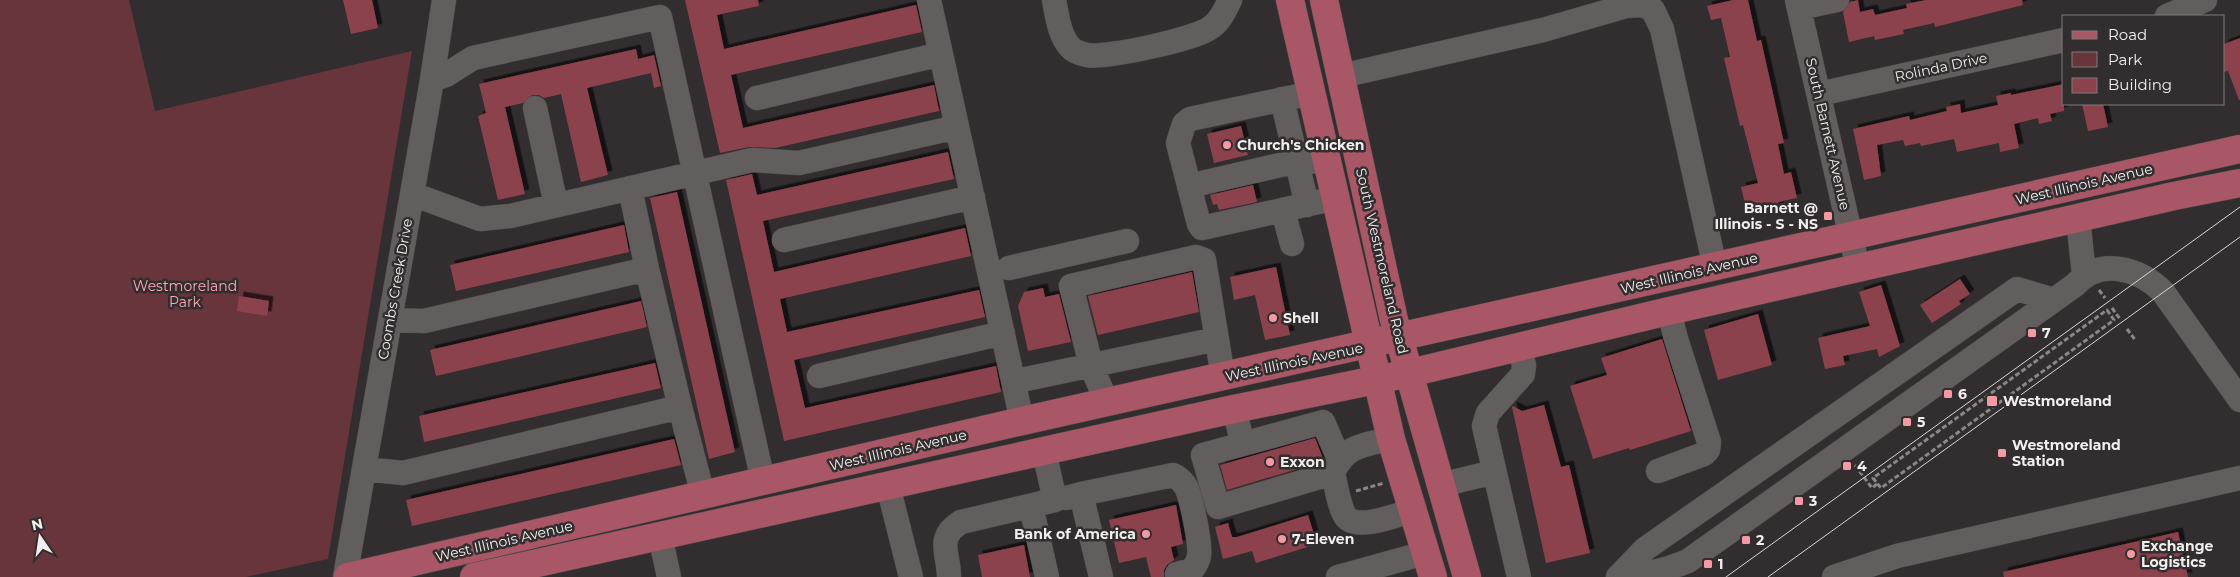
<svg xmlns="http://www.w3.org/2000/svg" width="2240" height="577" font-family="Montserrat,sans-serif">
  <style>
    .green { fill: #68353c }
    .building { fill: #8c424d; filter: url(#shadow) }
    .lines { fill: none; stroke-linecap: round; stroke-linejoin: round }
    .minor-casing { stroke: #4e4a4a; stroke-width: 25 }
    .major-casing { stroke: #4e4a4a; stroke-width: 29 }
    .path { stroke: #8b8787; stroke-width: 3; stroke-dasharray: 5 2.5; stroke-linecap: butt }
    .minor { stroke: #635e5e; stroke-width: 24 }
    .major { stroke: #a95766; stroke-width: 28 }
    .tram { stroke: #dad6d7; stroke-width: 1 }
    .poi-dot { fill: #f49aa5; stroke: #322d2e; stroke-width: 2 }
    .labels { text-anchor: middle; dominant-baseline: central; stroke-width: 5; stroke-linejoin: round; paint-order: stroke }
    .street-label { font-size: 14px; fill: #f1eeee; stroke: #322d2e }
    .poi-label { font-size: 14px; font-weight: bold; fill: #f1eeee; stroke: #322d2e; text-anchor: start }
    .park-label { font-size: 14px; fill: #ffa7b1; stroke: #322d2e }
  </style>
  <defs>
    <filter id="shadow"><feDropShadow dx="4.5" dy="-4.5" stdDeviation="0" flood-color="#0009"/></filter>
  </defs>
  <rect width="100%" height="100%" fill="#322d2e"/>
  <path class="green" d="M0 0H129L155 111 412 51 328 559 246 577H0Z"/>
  <path class="building" d="M343 0H372L378 28 351 34Z
    M685 0H758L759 6 717 15 724 49 916 5 922 32 731 75 743 128 934 85 939 111 775 148 749 147 720 153Z
    M1733 0H1748L1757 41 1761 40 1784 143 1778 144 1784 174 1791 172 1797 198 1778 202 1780 210 1759 215 1756 202 1745 204 1741 187 1758 183 1743 125 1740 126 1724 58 1730 57 1721 18 1711 20 1707 6Z
    M1858 0 1860 12 1873 9 1875 15 1907 8 1906 4 1926 0H2022L2023 5 1935 27 1934 23 1903 30 1904 34 1875 40 1874 36 1849 42 1843 12 1850 2Z
    M2240 38V100H2239L2228 71 2224 72V44Z
    M636 49 638 59 654 55 661 86 654 88 651 73 587 88 608 175 581 182 561 94 544 98 539 95H532L523 103 505 107 525 194 498 200 478 116 486 113 479 84Z
    M2064 84V111L2050 114 2052 121 2039 124 2038 118 2014 124 2019 148 2000 152 1999 143 1957 152 1954 139 1921 146 1920 143 1905 146 1903 140 1877 145 1881 176 1864 180 1853 129 1909 116 1910 120 1947 111 1946 107 1960 104 1961 113 1998 105 1996 96 2011 93V95Z
    M2082 104H2103L2108 127 2088 131Z
    M1241 126 1248 155 1214 163 1207 134Z
    M948 152 954 179 763 221 774 272 965 228 971 256 780 299 787 332 979 290 985 317 794 360 805 408 996 366 1001 392 784 441 726 180 752 174 757 195Z
    M1253 185 1257 202 1219 210 1217 204 1213 205 1210 195Z
    M677 192 735 452 709 459 650 198Z
    M624 225 629 252 456 291 450 265Z
    M1276 267 1290 335 1265 340 1255 295 1234 300 1230 277Z
    M1192 272 1199 312 1098 335 1088 296Z
    M1960 279 1970 294 1959 301 1961 304 1932 323 1920 305Z
    M1881 285 1900 346 1879 357 1877 349 1843 356 1845 365 1825 369 1818 338 1870 326 1859 292Z
    M1043 288 1045 297 1059 294 1071 342 1028 351 1018 306 1024 292Z
    M239 296 269 301 267 316 237 311Z
    M641 301 647 327 436 376 430 350Z
    M1758 314 1772 365 1718 380 1704 330Z
    M1662 339 1691 431 1630 450 1629 448 1593 459 1570 386 1607 375 1601 358Z
    M655 363 661 388 424 442 419 416Z
    M1544 405 1561 467 1569 465 1590 553 1546 563 1512 407 1513 406 1522 411Z
    M1315 438 1324 461 1227 490 1220 465Z
    M674 439 681 465 412 526 406 500Z
    M1176 505 1183 544 1171 547 1174 560 1167 565 1164 570V577H1151L1146 557 1119 563 1109 520Z
    M1308 515 1317 544 1256 563 1252 551 1223 559 1215 527 1228 523 1232 537H1237Z
    M2178 532 2188 577H2004L2003 572Z
    M1024 545 1030 577H982L978 555Z"/>
  <g class="lines">
    <defs>
      <path id="minor" d="M929 0 1022 421
        M1054 0C1057 15 1059 35 1070 47 1073 51 1082 54 1087 55 1104 59 1195 39 1210 28 1220 22 1225 10 1230 0
        M1797 0 1858 268
        M1799 8 1837 0
        M2167 16 2205 0
        M1341 76 1543 30 1626 6 1643 5 1653 10 1662 29 1715 267
        M432 80 446 75 473 58 660 17 763 481
        M1312 93 1190 119 1184 124 1178 143 1199 224 1202 228 1336 198
        M1819 94 2064 40
        M757 98 941 54
        M1282 99 1307 205
        M535 108 556 205
        M1189 186 1289 163H1306L1327 158
        M412 194 480 219 510 216 752 160 799 163 957 127
        M1283 211 1292 244
        M2078 218 2084 275
        M784 240 973 197
        M1009 268 1127 241
        M390 320 424 321 647 269 630 188
        M1519 347 1524 365 1523 374 1488 413 1484 426 1519 577
        M819 376 1003 333
        M1026 379 1217 339
        M1107 403 1091 365 1071 286 1196 257 1204 260 1223 377
        M680 407 703 495
        M1234 409 1243 444 1203 455 1218 507 1333 473C1345 445 1364 445 1391 439
        M1243 444 1323 422 1339 459
        M364 469 403 473 680 407 647 269
        M1658 471 1704 454 1708 450 1709 442 1676 339 1669 311
        M1333 473C1336 485 1338 502 1344 514 1353 533 1397 515 1413 510
        M1441 485 1494 472
        M888 486 911 577
        M1081 494 1173 475C1178 477 1182 481 1185 485 1191 495 1201 544 1199 556 1198 562 1195 566 1192 570L1177 574
        M1066 498 1081 494 1101 577
        M1031 506 1047 577
        M660 536 669 577
        M1626 570C1648 577 1667 569 1688 561L2075 285C2100 257 2139 268 2163 292L2240 400
        M345 577 432 80 444 0
        M949 577C949 553 935 538 961 522L1055 500 1044 452
        M1338 577 1425 553
        M1618 577 1645 549 2017 289 2054 300
        M1834 577 1897 556 2240 478"/>
      <path id="major" d="M1290 0 1391 439 1433 577
        M1324 0 1394 320 1467 577
        M348 577 1022 421 2240 149
        M474 577 1234 409 1410 373 1669 311 2174 196 2240 183"/>
    </defs>
    <use href="#minor" class="minor-casing"/>
    <use href="#major" class="major-casing"/>
    <path class="path" d="M2099 290 2105 298
      M2112 308 2120 319
      M2107 310 2114 320 1881 488 1873 478Z
      M2127 329 2136 341
      M1855 465 1872 488 1877 484
      M1356 491 1384 483"/>
    <use href="#minor" class="minor"/>
    <use href="#major" class="major"/>
    <path class="tram" d="M1726 577 2240 207
      M1768 577 2240 237"/>
  </g>
  <g class="poi-dot">
    <circle cx="1227" cy="145" r="5"/>
    <rect x="1823" y="211" width="10" height="10" rx="2.5"/>
    <circle cx="1273" cy="318" r="5"/>
    <rect x="2027" y="328" width="10" height="10" rx="2.5"/>
    <rect x="1943" y="389" width="10" height="10" rx="2.5"/>
    <rect x="1986" y="395" width="12" height="12" rx="2.5"/>
    <rect x="1902" y="417" width="10" height="10" rx="2.5"/>
    <rect x="1997" y="448" width="10" height="10" rx="2.5"/>
    <circle cx="1270" cy="462" r="5"/>
    <rect x="1842" y="461" width="10" height="10" rx="2.5"/>
    <rect x="1794" y="496" width="10" height="10" rx="2.5"/>
    <circle cx="1146" cy="534" r="5"/>
    <circle cx="1282" cy="539" r="5"/>
    <rect x="1741" y="535" width="10" height="10" rx="2.5"/>
    <circle cx="2131" cy="554" r="5"/>
    <rect x="1703" y="559" width="10" height="10" rx="2.5"/>
  </g>
  <g class="labels">
    <g class="street-label">
      <text transform="translate(1941 67) rotate(-12)">Rolinda Drive</text>
      <text transform="translate(1828 134) rotate(77)">South Barnett Avenue</text>
      <text transform="translate(2084 184) rotate(-13)">West Illinois Avenue</text>
      <text transform="translate(1382 261) rotate(77)">South Westmoreland Road</text>
      <text transform="translate(1689 273) rotate(-13)">West Illinois Avenue</text>
      <text transform="translate(395 289) rotate(-80)">Coombs Creek Drive</text>
      <text transform="translate(1294 362) rotate(-12)">West Illinois Avenue</text>
      <text transform="translate(898 450) rotate(-13)">West Illinois Avenue</text>
      <text transform="translate(504 541) rotate(-13)">West Illinois Avenue</text>
    </g>
    <g class="poi-label">
      <text x="1237" y="145">Church's Chicken</text>
      <text x="1818" y="208" text-anchor="end">Barnett @<tspan x="1818" dy="16">Illinois - S - NS</tspan></text>
      <text x="1283" y="318">Shell</text>
      <text x="2042" y="333">7</text>
      <text x="1958" y="394">6</text>
      <text x="2003" y="401">Westmoreland</text>
      <text x="1917" y="422">5</text>
      <text x="2012" y="445">Westmoreland<tspan x="2012" dy="16">Station</tspan></text>
      <text x="1280" y="462">Exxon</text>
      <text x="1857" y="466">4</text>
      <text x="1809" y="501">3</text>
      <text x="1136" y="534" text-anchor="end">Bank of America</text>
      <text x="1292" y="539">7-Eleven</text>
      <text x="1756" y="540">2</text>
      <text x="2141" y="546">Exchange<tspan x="2141" dy="16">Logistics</tspan></text>
      <text x="1718" y="564">1</text>
    </g>
    <g class="park-label">
      <text x="185" y="286">Westmoreland<tspan x="185" dy="16">Park</tspan></text>
    </g>
  </g>
  <rect x="2062" y="15" width="162" height="90" fill="#322d2e" stroke="#7e7a7b"/>
  <rect x="2072" y="31" width="25" height="8" fill="#a95766" stroke="#7e7a7b"/>
  <text x="2108" y="40" font-size="15" fill="#f1eeee">Road</text>
  <rect x="2072" y="52" width="25" height="15" fill="#68353c" stroke="#7e7a7b"/>
  <text x="2108" y="65" font-size="15" fill="#f1eeee">Park</text>
  <rect x="2072" y="78" width="25" height="15" fill="#8c424d" stroke="#7e7a7b"/>
  <text x="2108" y="90" font-size="15" fill="#f1eeee">Building</text>
  <g transform="translate(40 537) rotate(347)" stroke="#322d2e" stroke-width="4" paint-order="stroke">
  <path d="M0-4L9 19L0 12L-9 19Z" fill="#f1eeee"/>
  <text y="-8" font-size="14" font-weight="bold" text-anchor="middle" fill="#f1eeee">N</text>
  </g>
</svg>
